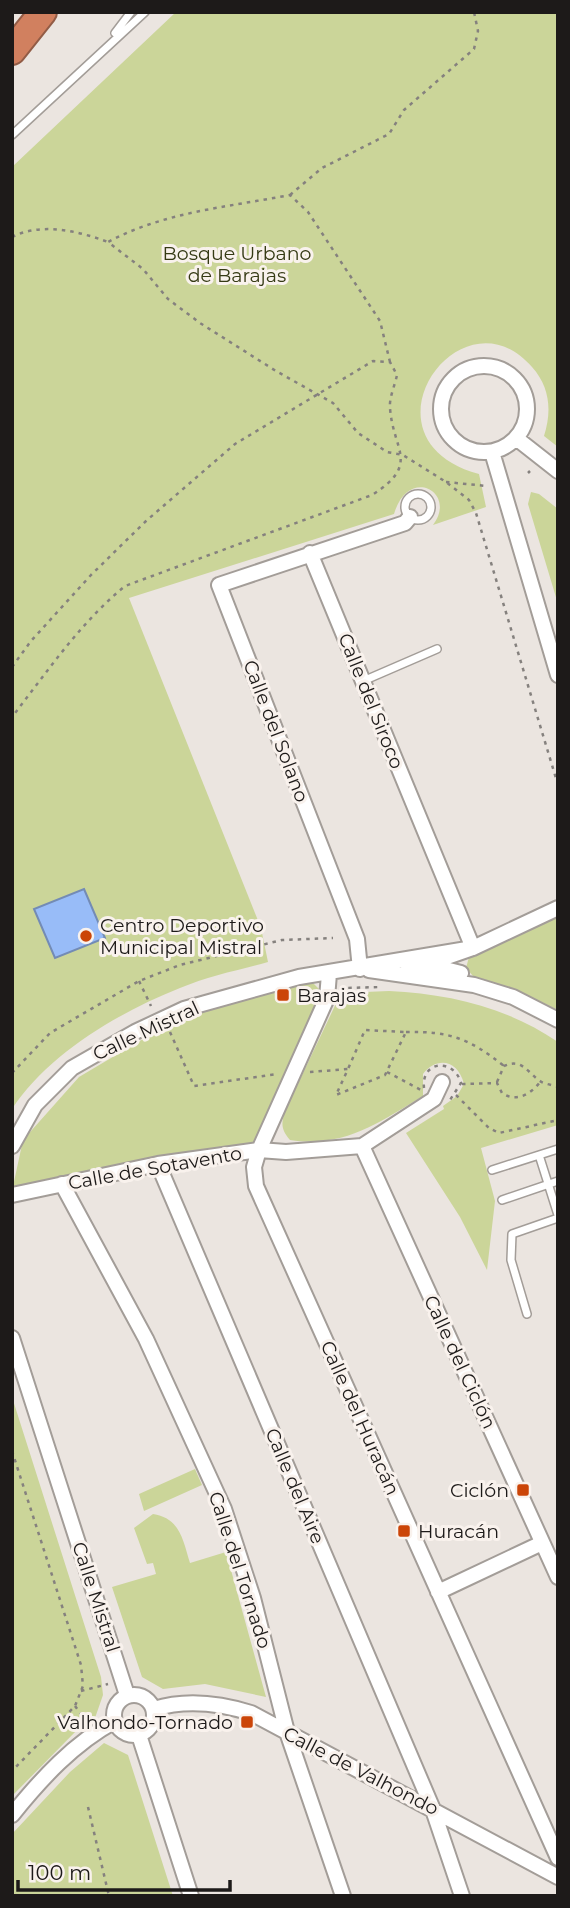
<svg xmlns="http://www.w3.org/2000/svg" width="570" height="1908" font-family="Montserrat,sans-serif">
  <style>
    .green { fill: #cbd599 }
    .water { fill: #98bcf8; stroke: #738bb5; stroke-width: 2 }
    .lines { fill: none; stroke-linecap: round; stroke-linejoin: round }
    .service-casing { stroke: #a39d98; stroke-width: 10 }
    .minor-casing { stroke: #a39d98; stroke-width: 18 }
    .motorway-casing { stroke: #925c46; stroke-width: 30 }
    .path { stroke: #85817e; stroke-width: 2.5; stroke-dasharray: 3.5 5; stroke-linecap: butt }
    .service { stroke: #fff; stroke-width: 7 }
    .minor { stroke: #fff; stroke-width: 14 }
    .motorway { stroke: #d1805f; stroke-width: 26 }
    .poi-dot { fill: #cb4508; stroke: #f9f2ed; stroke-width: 2.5 }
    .labels { text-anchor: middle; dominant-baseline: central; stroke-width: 6; stroke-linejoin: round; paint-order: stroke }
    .park-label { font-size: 19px; fill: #353a14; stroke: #f9f2ed }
    .street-label { font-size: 19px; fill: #1d1a19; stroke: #f9f2ed }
    .poi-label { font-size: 19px; fill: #1d1a19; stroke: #f9f2ed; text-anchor: start }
  </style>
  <rect width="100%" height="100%" fill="#ebe5e0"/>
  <path class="green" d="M176 12H558V447L544 436C552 411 550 387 532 367 461 285 352 439 479 474L486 507 433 525C458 492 408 465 394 514L129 598 261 928 268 962C239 970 208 976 180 988 119 1012 48 1054 12 1109V167Z
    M531 492 539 494 558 509V604L528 504Z
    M558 914V1010L515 989 473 976 466 968 469 957Z
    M312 982 322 992 259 1150 12 1191 23 1140 79 1077 187 1013 273 988Z
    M389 991C450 994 506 1007 558 1042V1125L481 1148 495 1201 487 1270 460 1217 406 1133 444 1109 443 1106 457 1096 464 1084C458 1060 437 1056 423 1074V1096C378 1123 345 1148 290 1140 281 1129 281 1124 285 1111L341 993Z
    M12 1397 101 1677 103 1695 95 1718 79 1728 12 1796Z
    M195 1469 202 1485 144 1511 139 1494Z
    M153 1514C180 1518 183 1540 190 1563L226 1552 266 1697 205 1684 163 1689 142 1677 112 1587 156 1574 153 1563 147 1564 134 1528Z
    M104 1743 128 1755 173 1896H12V1834L70 1772Z"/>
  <path class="water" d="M84 889 105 938 55 958 34 909Z"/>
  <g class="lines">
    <defs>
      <path id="service" d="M115 33 131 12
        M12 135 145 12
        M405 507a13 13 0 1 1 26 0a13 13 0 1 1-26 0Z
        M363 681 437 649
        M539 1155 558 1215
        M492 1170 558 1149
        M502 1200 558 1181
        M527 1314 511 1260 512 1234 558 1218"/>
      <path id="minor" d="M441 409a43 43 0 1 1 86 0a43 43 0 1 1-86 0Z
        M516 438 558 471
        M492 452 558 675
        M310 553 473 948
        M429 965 461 973
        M360 969 357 939 219 585 405 523 410 517
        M369 970 474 985 513 997 558 1020
        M407 971 473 948 558 908
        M329 974 327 998 259 1150 254 1167 256 1186 558 1858
        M12 1146 35 1105 72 1068 135 1032 184 1009 299 977 473 948
        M362 1146 558 1577
        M158 1164 432 1807 462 1896
        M62 1184 146 1339 224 1509 253 1598 287 1732 343 1896
        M12 1195 158 1164 259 1150 286 1152 362 1146 434 1099 442 1082
        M12 1338 127 1695
        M438 1592 542 1543
        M114 1715a20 20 0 1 1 40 0a20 20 0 1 1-40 0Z
        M154 1709C186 1699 219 1703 251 1713L558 1877
        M139 1735 191 1896
        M12 1815C41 1779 74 1743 115 1721"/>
      <path id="motorway" d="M12 51 43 12"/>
    </defs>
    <use href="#service" class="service-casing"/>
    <use href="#minor" class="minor-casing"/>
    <use href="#motorway" class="motorway-casing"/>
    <path class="path" d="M290 195 322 168 389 134 404 110 474 49 478 31 474 12
      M12 237C42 222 78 231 108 242
      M390 362 380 321 308 212 290 195C228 207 164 212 108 242L143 269 168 299 200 323 276 371 333 403 358 433 387 452 403 455 446 482 469 500 476 513 558 785
      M528 473 530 471
      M446 482 487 486
      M12 667 31 641 91 575 146 521 235 444 373 361 390 362 397 375C395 385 389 398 390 408 393 451 421 464 372 495L125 586C80 623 47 672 12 717
      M139 981 151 1006
      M341 991 344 988 382 987
      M170 1032 194 1086 277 1074
      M406 1032C450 1031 470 1039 504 1066
      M310 1072 348 1069 336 1095 385 1075 406 1032 365 1030 348 1069
      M387 1072 421 1090
      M12 1073 50 1033 139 981 180 965 282 940 333 938
      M497 1082 504 1066C522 1058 527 1072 540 1081 544 1084 553 1085 558 1087
      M462 1084 497 1083 502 1093C516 1103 531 1094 540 1082
      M424 1088C421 1060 454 1058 461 1083L450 1100
      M456 1095 489 1128 499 1133 558 1120
      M12 1451 81 1665 83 1686 75 1706 12 1771
      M81 1691 108 1684
      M75 1706 88 1724
      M88 1807 109 1896"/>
    <use href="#service" class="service"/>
    <use href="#minor" class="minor"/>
    <use href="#motorway" class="motorway"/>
  </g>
  <g class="poi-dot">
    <circle cx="86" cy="936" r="7"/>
    <rect x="276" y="988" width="14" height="14" rx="3.5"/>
    <rect x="516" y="1483" width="14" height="14" rx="3.5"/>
    <rect x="397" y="1524" width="14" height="14" rx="3.5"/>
    <rect x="240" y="1715" width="14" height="14" rx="3.5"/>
  </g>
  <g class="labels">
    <g class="park-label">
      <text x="237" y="253">Bosque Urbano<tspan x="237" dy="22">de Barajas</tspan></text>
    </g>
    <g class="street-label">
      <text transform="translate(371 701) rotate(68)">Calle del Siroco</text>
      <text transform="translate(276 731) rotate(69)">Calle del Solano</text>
      <text transform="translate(146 1031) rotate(-25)">Calle Mistral</text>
      <text transform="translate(155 1168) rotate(-10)">Calle de Sotavento</text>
      <text transform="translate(460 1362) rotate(65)">Calle del Ciclón</text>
      <text transform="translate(360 1418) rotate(66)">Calle del Huracán</text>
      <text transform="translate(295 1486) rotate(67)">Calle del Aire</text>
      <text transform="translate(240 1570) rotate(72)">Calle del Tornado</text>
      <text transform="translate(96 1597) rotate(72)">Calle Mistral</text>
      <text transform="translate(361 1771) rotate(27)">Calle de Valhondo</text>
    </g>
    <g class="poi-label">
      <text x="100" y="925">Centro Deportivo<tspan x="100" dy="22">Municipal Mistral</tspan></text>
      <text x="297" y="995">Barajas</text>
      <text x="509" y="1490" text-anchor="end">Ciclón</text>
      <text x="418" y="1531">Huracán</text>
      <text x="233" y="1722" text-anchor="end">Valhondo-Tornado</text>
    </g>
  </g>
  <rect width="570" height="1908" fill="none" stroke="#1d1a19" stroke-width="28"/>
  <path d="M18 1880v10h212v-10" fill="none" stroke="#1d1a19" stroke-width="3.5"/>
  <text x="28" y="1880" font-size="21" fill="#1d1a19" stroke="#f9f2ed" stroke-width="5" paint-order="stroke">100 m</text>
</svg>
